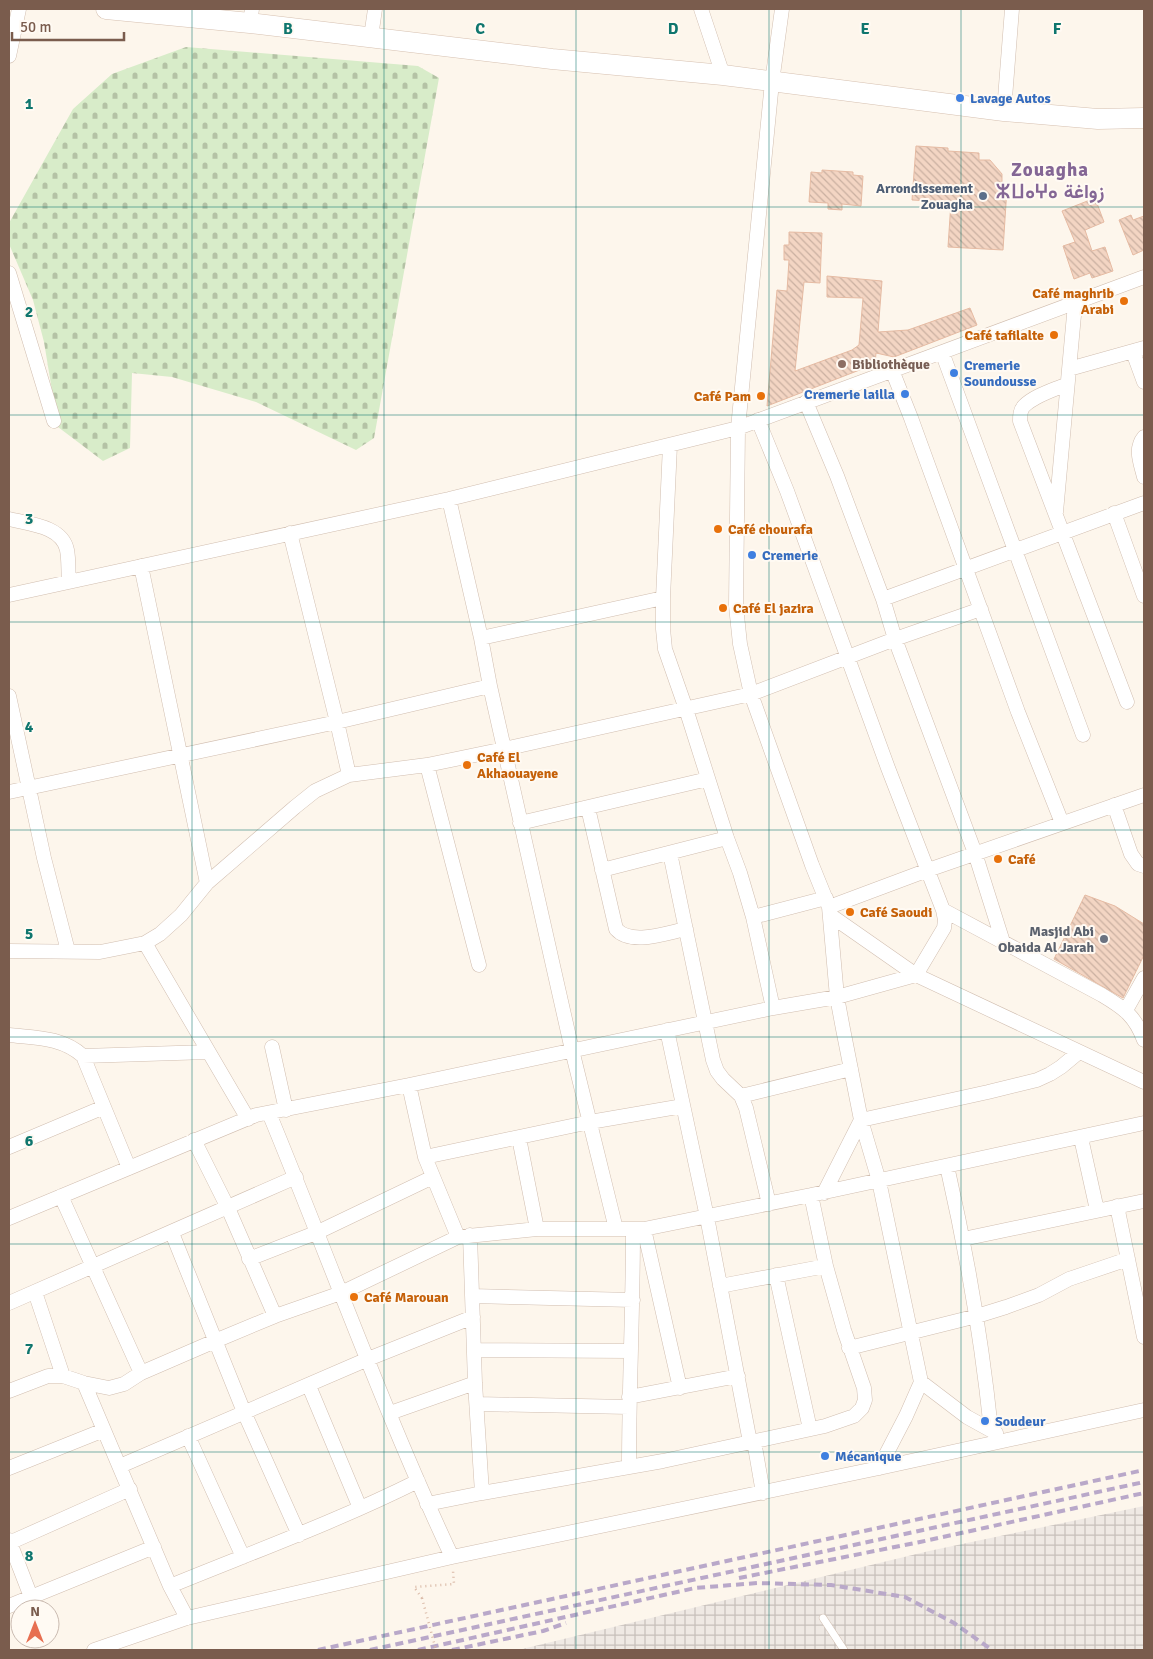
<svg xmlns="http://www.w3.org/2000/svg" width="1153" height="1659" font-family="Signika,Vazirmatn,'Noto Sans Tifinagh',sans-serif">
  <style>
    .industrial { fill: url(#industrial-grid) }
    .cemetery { fill: url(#cemetery-stones) }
    .building { fill: url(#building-back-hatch); stroke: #e6bba3 }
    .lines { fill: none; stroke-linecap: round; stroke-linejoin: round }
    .service-casing { stroke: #d1beb0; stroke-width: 8 }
    .minor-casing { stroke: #d1beb0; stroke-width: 15 }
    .secondary-casing { stroke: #d6c0b0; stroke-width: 21 }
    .path { stroke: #d9b8a5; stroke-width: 2.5; stroke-dasharray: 1 4; stroke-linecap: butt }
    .service { stroke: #fff; stroke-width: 7 }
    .minor { stroke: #fff; stroke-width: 14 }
    .secondary { stroke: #fff; stroke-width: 20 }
    .rail { stroke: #b9a8c9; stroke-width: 4; stroke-dasharray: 8 5; stroke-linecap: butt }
    .path-bridge { stroke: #d9b8a5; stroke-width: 2.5; stroke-dasharray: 1 4; stroke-linecap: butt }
    .grid { fill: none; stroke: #0f766e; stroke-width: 1; stroke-opacity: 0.55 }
    .shop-dot { fill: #3f7fe0; stroke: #fffaf3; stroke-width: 2 }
    .service-dot { fill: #5c6f8a; stroke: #fffaf3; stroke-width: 2 }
    .food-dot { fill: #e8710a; stroke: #fffaf3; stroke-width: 2 }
    .education-dot { fill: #8d6e63; stroke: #fffaf3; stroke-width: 2 }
    .worship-dot { fill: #6b7280; stroke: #fffaf3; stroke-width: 2 }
    .labels { text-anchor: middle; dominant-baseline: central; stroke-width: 4; stroke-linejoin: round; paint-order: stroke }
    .shop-label { font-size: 14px; font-weight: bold; fill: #366cbe; stroke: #fffaf3; text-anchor: start }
    .service-label { font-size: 14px; font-weight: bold; fill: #4e5e75; stroke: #fffaf3; text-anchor: end }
    .food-label { font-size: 14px; font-weight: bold; fill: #c56008; stroke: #fffaf3; text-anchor: start }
    .education-label { font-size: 14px; font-weight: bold; fill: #785e54; stroke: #fffaf3; text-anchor: start }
    .worship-label { font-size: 14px; font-weight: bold; fill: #5b616d; stroke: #fffaf3; text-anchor: end }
    .district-label { font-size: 19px; font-weight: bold; letter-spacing: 1px; fill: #846695; stroke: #fffaf3 }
    .grid-label { font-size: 16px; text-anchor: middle; font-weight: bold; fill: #0f766e; stroke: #fffaf3; stroke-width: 4; stroke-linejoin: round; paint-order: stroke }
  </style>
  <defs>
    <pattern id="industrial-grid" width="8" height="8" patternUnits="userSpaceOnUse" patternTransform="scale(1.25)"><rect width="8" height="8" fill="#efe9e4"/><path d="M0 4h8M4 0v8" fill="none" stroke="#c7c0bb"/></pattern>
    <pattern id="cemetery-stones" width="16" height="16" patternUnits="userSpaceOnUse" patternTransform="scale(1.25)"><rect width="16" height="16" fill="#d8ecc9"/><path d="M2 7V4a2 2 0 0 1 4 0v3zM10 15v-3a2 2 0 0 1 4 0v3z" fill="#b4c2a5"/></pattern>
    <pattern id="building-back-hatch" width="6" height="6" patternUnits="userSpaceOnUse" patternTransform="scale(1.25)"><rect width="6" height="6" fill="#f3d5c3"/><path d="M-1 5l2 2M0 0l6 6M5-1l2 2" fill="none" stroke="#cab0a1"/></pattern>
  </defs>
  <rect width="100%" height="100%" fill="#fdf6ec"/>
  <path class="industrial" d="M1144 1506V1650H518L929 1551Z"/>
  <path class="cemetery" d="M186 47 418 66 439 78 374 438 356 450 256 402 172 377 132 373 130 448 103 461 58 427 44 342 33 300 9 244V223L73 109 112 74Z"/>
  <path class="building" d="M916 146 948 148V151L979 153V160H990L1002 174V188H1007L1003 250 948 247 951 202 912 200Z
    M822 170 853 172V175L863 176 861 206 842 204V210L828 209V203L809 202 811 172 822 173Z
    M1095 198 1104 222 1085 230 1092 251 1105 247 1113 271 1092 278 1090 273 1074 279 1063 246 1075 242 1062 211Z
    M1131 215 1133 220 1144 216V250L1133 255 1119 220Z
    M789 232 822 233 820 283 804 282 795 371 852 350 859 345 863 298 827 297V276L882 281 878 332 908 330 970 308 977 325 894 357 876 353 875 364 767 406 777 290 787 291 789 260H784V245H789Z
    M1085 895 1115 906 1144 924V955L1123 998 1054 959Z"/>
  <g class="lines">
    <defs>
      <path id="service" d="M823 1618 844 1650"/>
      <path id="minor" d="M701 9 723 75
        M782 9 772 82 738 428 736 606 740 644 751 694 812 865 829 907 837 997 843 1029 861 1120 879 1181 921 1382 906 1416 879 1468
        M250 23 252 9
        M371 37 375 9
        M9 56 19 9
        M1004 111 1012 9
        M9 273 54 421
        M942 352 1083 735
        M1133 352 1144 382
        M1069 369 1144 348
        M892 370 911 418 1018 712 1062 823
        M1067 384C1054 390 1035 395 1024 406 1020 410 1020 416 1020 421L1127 702
        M806 402 837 476 883 599 895 639 975 853 1003 942
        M1144 437C1134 449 1141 464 1144 477
        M670 445 663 598V629L665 649 686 709 727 838 740 873 753 917 773 1008
        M449 499 481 638 490 686 572 1050 616 1229
        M1056 512 1075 304
        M1114 513 1144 596
        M9 519C29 524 62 526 67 550 69 560 68 571 69 581
        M290 533 337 722 349 775
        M141 566 207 883
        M9 595 449 499 738 428 1144 277
        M883 599 1144 503
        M481 638 663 598
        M9 696 44 858 68 951
        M427 765 479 965
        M9 792 337 722 490 686
        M1114 805 1131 854 1138 864 1144 866
        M588 808 616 929C631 946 666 933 686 929
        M520 823 708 779
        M670 853 713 1060 717 1071 723 1079 741 1096 746 1108 769 1204
        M602 870 727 838
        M829 907 928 870 1144 795
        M943 910 1102 995C1124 1008 1135 1016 1144 1040
        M830 915 916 975 1144 1082
        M753 917 826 898
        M145 943 248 1119
        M9 951 100 952 145 943 160 934 181 915 207 883 295 807 315 791 349 775 427 765 504 749 751 694 895 639 981 609
        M1126 1010 1144 978
        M667 1030 707 1217 750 1442
        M9 1035C36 1038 62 1037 83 1056L129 1168
        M272 1047 286 1110
        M83 1056 208 1052
        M409 1085 425 1157 458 1237
        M741 1096 851 1069
        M269 1113C330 1261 384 1412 452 1557
        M519 1138 537 1229
        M1081 1138 1097 1210
        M194 1140 228 1208 275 1316
        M9 1147 104 1107
        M425 1157 590 1122 683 1106
        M947 1166C967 1254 982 1341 991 1430
        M824 1193 861 1120 988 1092 1037 1080 1050 1074 1061 1067 1079 1052
        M61 1196 141 1373
        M1117 1206 1144 1337
        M9 1218 256 1115 409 1085 773 1008 837 997 916 975 944 928 945 920 943 910 888 768 787 491 758 420
        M644 1229 680 1388
        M172 1233 244 1412 299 1535
        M470 1235 475 1383 482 1493
        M963 1239 1144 1201
        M249 1259 318 1232 433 1177
        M776 1275 810 1429
        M720 1286 826 1266
        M35 1292 63 1376
        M472 1296 633 1300
        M9 1303 296 1177
        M849 1348 977 1316 1006 1307 1039 1295 1069 1279 1128 1259
        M475 1350 631 1351
        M921 1382 967 1417 996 1433
        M84 1383 170 1586 187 1618
        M309 1386 360 1508
        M9 1391 48 1376H63L84 1383 109 1388 124 1384 141 1373 215 1341 275 1316 341 1293 458 1237 537 1229H644L811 1195 1144 1123
        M629 1397 738 1376
        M477 1404 629 1407
        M390 1413 475 1383
        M188 1436 243 1557
        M754 1441 763 1493
        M120 1466 368 1359 473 1317
        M629 1467C629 1388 633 1309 633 1229
        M9 1468 104 1430
        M427 1504 482 1493 663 1461 825 1426 854 1416 862 1408 865 1400 864 1388 844 1330 826 1266 811 1195
        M9 1540 31 1597
        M9 1543 130 1489
        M170 1586C253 1552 338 1521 418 1481
        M9 1606 154 1547
        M94 1650 187 1618 452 1557 879 1468 1144 1410"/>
      <path id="secondary" d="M106 9 250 23 552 59 723 75 1004 111 1098 119 1144 118"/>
    </defs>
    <use href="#service" class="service-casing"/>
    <use href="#minor" class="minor-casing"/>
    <use href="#secondary" class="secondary-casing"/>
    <path class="path" d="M422 1598 414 1587 454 1584 453 1571"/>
    <use href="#service" class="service"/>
    <use href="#minor" class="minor"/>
    <use href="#secondary" class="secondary"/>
    <path class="rail" d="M739 1578 920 1542 1144 1493
      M318 1650 1144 1470
      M370 1650 1144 1482
      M418 1650 695 1588 757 1583 831 1585 905 1597 954 1623 992 1650
      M452 1650 543 1631 566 1623"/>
    <path class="path-bridge" d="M422 1598 436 1650"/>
  </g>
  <path class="grid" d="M192 9V1650M384 9V1650M576 9V1650M769 9V1650M961 9V1650M9 207H1144M9 415H1144M9 622H1144M9 830H1144M9 1037H1144M9 1244H1144M9 1452H1144"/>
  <g class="shop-dot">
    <circle cx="960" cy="98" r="5"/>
    <circle cx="954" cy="373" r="5"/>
    <circle cx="905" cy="394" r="5"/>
    <circle cx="752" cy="555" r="5"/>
    <circle cx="985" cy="1421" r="5"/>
    <circle cx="825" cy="1456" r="5"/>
  </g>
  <circle class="service-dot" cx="983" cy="196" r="5"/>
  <g class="food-dot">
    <circle cx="1124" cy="301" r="5"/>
    <circle cx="1054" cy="335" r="5"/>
    <circle cx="761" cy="396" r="5"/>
    <circle cx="718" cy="529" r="5"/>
    <circle cx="723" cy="608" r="5"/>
    <circle cx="467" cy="765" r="5"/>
    <circle cx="998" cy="859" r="5"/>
    <circle cx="850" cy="912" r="5"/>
    <circle cx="354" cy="1297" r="5"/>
  </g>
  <circle class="education-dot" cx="842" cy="364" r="5"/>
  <circle class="worship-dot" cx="1104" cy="939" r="5"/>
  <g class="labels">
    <g class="shop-label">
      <text x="970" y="98">Lavage Autos</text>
      <text x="964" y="365">Cremerie<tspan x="964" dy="16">Soundousse</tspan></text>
      <text x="895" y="394" text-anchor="end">Cremerie lailla</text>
      <text x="762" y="555">Cremerie</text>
      <text x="995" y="1421">Soudeur</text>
      <text x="835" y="1456">Mécanique</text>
    </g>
    <g class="service-label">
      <text x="973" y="188">Arrondissement<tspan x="973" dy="16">Zouagha</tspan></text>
    </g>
    <g class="food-label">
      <text x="1114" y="293" text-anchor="end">Café maghrib<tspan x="1114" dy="16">Arabi</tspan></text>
      <text x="1044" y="335" text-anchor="end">Café tafilalte</text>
      <text x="751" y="396" text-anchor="end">Café Pam</text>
      <text x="728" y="529">Café chourafa</text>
      <text x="733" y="608">Café El jazira</text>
      <text x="477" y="757">Café El<tspan x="477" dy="16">Akhaouayene</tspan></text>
      <text x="1008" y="859">Café</text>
      <text x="860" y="912">Café Saoudi</text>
      <text x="364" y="1297">Café Marouan</text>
    </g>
    <g class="education-label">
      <text x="852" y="364">Bibliothèque</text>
    </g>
    <g class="worship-label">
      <text x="1094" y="931">Masjid Abi<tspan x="1094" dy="16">Obaida Al Jarah</tspan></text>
    </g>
    <g class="district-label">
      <text x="1050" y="170">Zouagha<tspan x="1050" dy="22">ⵣⵡⴰⵖⴰ زواغة</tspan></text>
    </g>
  </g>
  <g class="grid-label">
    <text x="288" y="34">B</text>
    <text x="480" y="34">C</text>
    <text x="673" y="34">D</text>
    <text x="865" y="34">E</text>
    <text x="1057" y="34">F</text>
    <text x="29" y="109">1</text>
    <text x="29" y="317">2</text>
    <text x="29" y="524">3</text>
    <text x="29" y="732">4</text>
    <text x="29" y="939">5</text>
    <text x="29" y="1146">6</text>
    <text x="29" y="1354">7</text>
    <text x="29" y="1561">8</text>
  </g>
  <rect width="1153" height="1659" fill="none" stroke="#7a5c4d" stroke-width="20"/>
  <g transform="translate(35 1624)"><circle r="24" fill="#fffaf3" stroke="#cabbb1"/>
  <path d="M0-4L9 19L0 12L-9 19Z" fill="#e76f51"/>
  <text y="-8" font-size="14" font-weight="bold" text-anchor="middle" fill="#7a5c4d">N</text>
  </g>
  <path d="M12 32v8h112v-8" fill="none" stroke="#7a5c4d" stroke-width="2.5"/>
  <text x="20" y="32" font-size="15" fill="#7a5c4d" stroke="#fffaf3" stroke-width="4" paint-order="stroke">50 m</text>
</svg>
